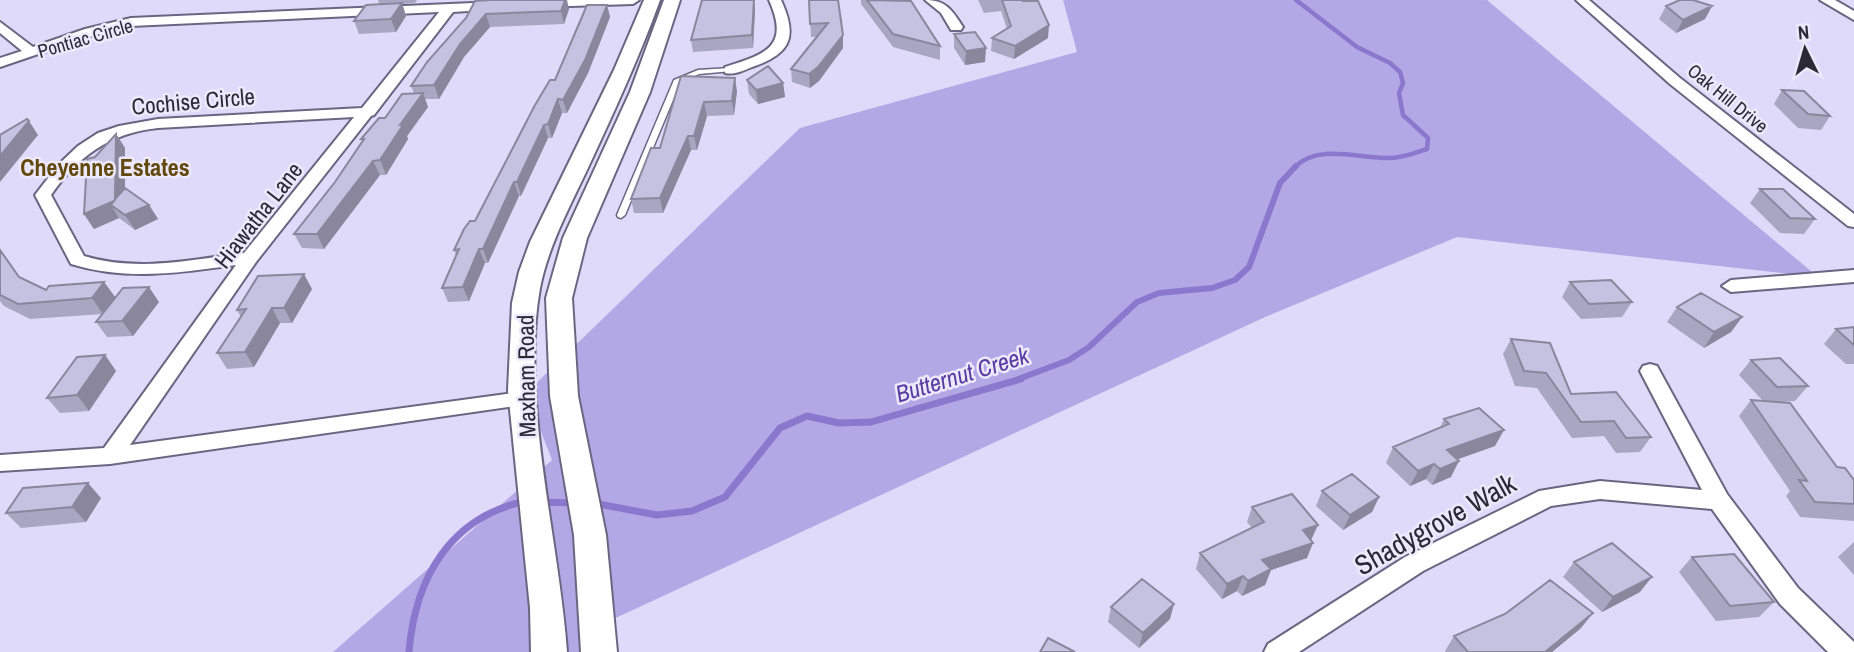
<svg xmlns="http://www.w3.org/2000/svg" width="1854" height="652" font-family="'Archivo Narrow',sans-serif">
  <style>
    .green { fill: #b3a8e6 }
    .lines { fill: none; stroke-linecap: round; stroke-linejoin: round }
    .stream-far2 { stroke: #8a78ce; stroke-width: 4.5 }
    .stream-far1 { stroke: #8a78ce; stroke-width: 6 }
    .stream { stroke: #8a78ce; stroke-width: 7 }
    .service-casing { stroke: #6a6681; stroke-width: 3 }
    .minor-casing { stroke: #6a6681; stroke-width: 4 }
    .secondary-casing { stroke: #6a6681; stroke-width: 4 }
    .service { fill: #fff; fill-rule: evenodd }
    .minor { fill: #fff; fill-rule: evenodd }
    .secondary { fill: #fff; fill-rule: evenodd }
    .wall { fill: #a9a6c1 }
    .shaded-wall { fill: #8a879d }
    .building { fill: #c5c1e0; stroke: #8a879d; stroke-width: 2 }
    .labels { text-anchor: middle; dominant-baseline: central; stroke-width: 5; stroke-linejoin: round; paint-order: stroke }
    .far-street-label { font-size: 19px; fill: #2b2935; stroke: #ece9fc }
    .street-label { font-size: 23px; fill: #2b2935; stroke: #ece9fc }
    .neighbourhood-label { font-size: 24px; font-weight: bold; fill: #63480d; stroke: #ece9fc }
    .water-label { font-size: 24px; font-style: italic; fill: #593ba1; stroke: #ece9fc }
    .near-street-label { font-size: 28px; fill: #2b2935; stroke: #ece9fc }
  </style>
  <rect width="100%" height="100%" fill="#dfdafa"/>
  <path class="green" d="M1063 0H1487L1818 277 1457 237 1263 318 581 634 597 652H333L552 460 526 393 800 128 1077 52Z"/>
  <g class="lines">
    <path class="stream-far2" d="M1295 167C1318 143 1361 159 1390 158 1403 158 1415 153 1427 149L1428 138 1403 115 1399 93 1403 83 1400 72 1390 63 1357 47 1296 0"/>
    <path class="stream-far1" d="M1016 380 1069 360 1089 347 1137 302 1159 293 1212 288 1235 280 1249 267 1280 183 1296 166"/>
    <path class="stream" d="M541 502 575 503
      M593 503 657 515 692 511 725 497 780 428 807 416 839 423 871 422 1021 379
      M409 652C415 578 450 517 526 501"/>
    <defs>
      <path id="service" d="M730 68 733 70 732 71 699 74 680 83 625 215 621 218 618 217 617 215 674 80 698 70Z"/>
      <path id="minor" d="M544 0H639L633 4 540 7V1Z
        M769 0H781C798 37 791 54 752 67 743 71 734 75 725 73V67C766 54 790 47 769 0Z
        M925 0C946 0 952 10 963 27L961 30H951L941 13Z
        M1576 0H1589L1680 78 1854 214V227L1848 226 1670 84Z
        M1820 0H1835L1854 11V20Z
        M496 2 502 6 500 9 453 12 374 115 371 116 256 262 130 445 522 392 529 394 532 399 529 404 110 464 0 471V455L104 448 236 265C178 273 127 281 71 264L35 195 59 164 78 146 98 133 119 126 158 119 362 108 439 12 131 26 94 35 0 67V58L22 51 0 33V22L33 47 85 29 131 18ZM354 117 244 253C191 260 137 272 84 256L51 195C78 156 110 133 158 128Z
        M1854 270V282L1731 292 1722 286 1731 280Z
        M1650 364 1657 366 1727 494 1798 588 1854 642V652H1828L1780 604 1712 509 1600 499 1551 506 1423 571 1299 652H1264L1268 644 1405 557 1539 491 1600 481 1702 490 1640 371 1643 366Z"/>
      <path id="secondary" d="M644 0H660C639 58 613 114 587 170 569 208 548 247 540 288 520 400 559 538 567 652H531L530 608 508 390 512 303 519 272 530 242 614 70Z
        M664 0H680L650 92 587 238 572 298 578 396 606 535 617 652H581L574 535 550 396 546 298 563 238 630 92Z"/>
    </defs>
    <use href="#service" class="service-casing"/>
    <use href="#minor" class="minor-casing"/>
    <use href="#secondary" class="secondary-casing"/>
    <use href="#service" class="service"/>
    <use href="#minor" class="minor"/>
    <use href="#secondary" class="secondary"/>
  </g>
  <path class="wall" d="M378 0H417L415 3 402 4 406 16 396 32 359 34 354 21 379 4Z
    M809 0 843 35V48L819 81 810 88 792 82 791 69 817 37H811Z
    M861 0H906L940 46V60L893 47 861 4Z
    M978 0H1022L1048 38 1014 59 991 51 992 38 1007 29 1001 11 984 13Z
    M475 1 569 9 564 24 490 27 464 57 439 99H425L428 107 407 136 408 139 386 175H380L324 249 302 248 294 234 335 182 362 141 361 139 414 93 411 86 466 18Z
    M607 5 610 17 588 73 567 113H562L552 138H548L521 196H519L488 263H485L469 301 448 302 442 288 456 255 454 250 475 221 555 80Z
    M1666 6H1712L1705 19 1676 33 1659 19Z
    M755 10 753 48 693 52 691 40Z
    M954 34 985 62 965 65 954 48Z
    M681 76 737 91 734 115 707 116 697 150H691L663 213H634L631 199 660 148Z
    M747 80 783 83 785 97 758 104 749 94Z
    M1782 90 1830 116 1821 130 1798 128 1774 104Z
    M116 134 125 148V188L149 205 158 219 135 230 119 218 94 229 84 214 95 157Z
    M1760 189 1815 219 1804 234 1780 233 1750 203Z
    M0 249 20 278 46 290 104 282 115 297 105 311 159 302 133 336 107 337 96 322 103 314 30 319 4 306 0 301Z
    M1570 282 1632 302 1622 317 1581 319 1562 297Z
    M312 289 292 323H280L254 367 227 369 217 353 241 317 237 310Z
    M1677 307 1742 317 1731 332 1704 348 1667 322Z
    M1854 327V364H1846L1824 344 1836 329Z
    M1511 339 1571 394 1651 437 1640 452 1616 453 1604 436 1572 438 1537 388 1515 386 1503 354Z
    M105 355 116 371 89 411 60 413 47 398Z
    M1751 360 1808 386 1795 401 1778 402 1837 467 1854 480V521L1800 517 1786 496 1790 491 1739 416 1751 400 1763 401 1739 375Z
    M1444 419 1495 446 1457 459 1451 477 1432 485 1426 479 1410 486 1386 463 1393 447 1440 428Z
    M1322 491 1379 497 1372 512 1343 530 1316 506Z
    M101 498 86 522 21 528 6 513Z
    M1252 507 1318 525 1311 540 1307 558 1271 570 1265 585 1242 596 1237 591 1222 599 1196 569 1200 553 1252 528 1247 522Z
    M1854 542V575L1838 557Z
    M1692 557 1774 602 1759 617 1716 621 1679 572Z
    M1574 562 1640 592 1602 612 1563 577Z
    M1111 607 1170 619 1139 648 1108 622Z
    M1581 628 1552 652H1446L1445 651 1454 636Z"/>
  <path class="shaded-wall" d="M565 0H567L569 9 564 24 561 11Z
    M754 0 755 10 753 48 752 35Z
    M402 3 406 16 396 32 391 19Z
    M607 5 610 17 588 73 567 113 563 100Z
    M1712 6 1705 19 1676 33 1683 20Z
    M486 14 490 27 464 57 439 99 434 85 460 44Z
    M1049 25 1048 38 1014 59 1015 46Z
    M843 35V48L819 81 810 88 809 74Z
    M986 48 985 62 965 65 966 51Z
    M735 78 737 91 734 115 732 101Z
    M783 83 785 97 758 104 756 90Z
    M423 93 428 107 407 136 408 139 386 175 380 160 400 125Z
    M558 99 562 113 552 138 548 124Z
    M704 102 707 116 697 150 694 136Z
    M29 121 38 135 0 182V156Z
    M544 125 548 138 521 196 517 182Z
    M116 134 125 148V214L115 199Z
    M688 136 691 150 663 213 660 198Z
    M373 161 380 175 324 249 317 234Z
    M514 182 519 196 488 263 483 249Z
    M114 201 111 205 119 218 94 229 84 214Z
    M149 205 158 219 135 230 125 215Z
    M479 249 485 263 469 301 463 287Z
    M304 274 312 289 292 323 284 308Z
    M104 282 115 297 103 314 92 298Z
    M149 287 159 302 133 336 122 321Z
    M272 308 280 323 254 367 245 352Z
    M1742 317 1731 332 1704 348 1714 332Z
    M105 355 116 371 89 411 77 395Z
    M1504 430 1495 446 1439 466 1447 450Z
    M1459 461 1451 477 1432 485 1440 469Z
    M1434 464 1426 479 1410 486 1418 471Z
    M88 483 101 498 86 522 72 507Z
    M1379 497 1372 512 1343 530 1350 515Z
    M1318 525 1311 540 1303 530Z
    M1313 543 1307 558 1271 570 1265 585 1242 596 1248 581 1262 560Z
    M1243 576 1237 591 1222 599 1227 584Z
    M1652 577 1640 592 1602 612 1613 597Z
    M1174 604 1170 619 1139 648 1143 633Z
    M1593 613 1581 628 1552 652H1545Z"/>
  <path class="building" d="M491 0H565L561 11 486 14 460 44 434 85 411 86 427 62 466 18 475 1Z
    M702 0H754L752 35 691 40Z
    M809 0H838L843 35 818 67 809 74 791 69 828 23 810 24Z
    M867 0 911 1 940 46 893 34Z
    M1002 0H1022L1023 1H1038L1049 25 1015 46 992 38 1011 26Z
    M1680 0H1693L1712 6 1683 20 1666 6Z
    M402 3 391 19 354 21 366 5Z
    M587 5H607L585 60 563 100 558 99 548 124 544 125 517 182H514L483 249H479L463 287 442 288 459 249 454 250 464 229 470 221H475L535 105 550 80H555Z
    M975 32 986 48 966 51 954 34Z
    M768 66 783 83 756 90 747 80Z
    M681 76 735 78 732 101 704 102 694 136H688L660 198 631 199 651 148H660Z
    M1782 90 1804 91 1830 116 1808 114Z
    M423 93 400 125H403L380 160 373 161 317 234H294L335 182 364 139H361L379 118H385L402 94Z
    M27 119 29 121 0 156V135Z
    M116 134 115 199 125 188 149 205 125 215 111 205 114 201 84 214 87 159 95 157Z
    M1760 189H1783L1815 219 1790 218Z
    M0 250 19 277 46 290 49 286 104 282 92 298 18 304 0 295Z
    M304 274 284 308H272L245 352 217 353 246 309 237 310 258 276Z
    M1611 280 1632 302 1589 304 1570 282Z
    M149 287 122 321 96 322 123 288Z
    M1701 293 1742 317 1714 332 1677 307Z
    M1854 327V345L1836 329Z
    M1511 339 1550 343 1571 394 1616 392 1651 437 1626 438 1614 421 1581 422 1546 373 1524 371Z
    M105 355 77 395 47 398 77 357Z
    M1780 358 1808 386 1777 387 1751 360Z
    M1751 400 1790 403 1837 467 1845 468 1854 480V504L1815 502 1799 480 1807 481Z
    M1479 408 1504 430 1447 450 1459 461 1440 469 1434 464 1418 471 1393 447 1449 424 1444 419Z
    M1352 474 1379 497 1350 515 1322 491Z
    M88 483 72 507 6 513 23 488Z
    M1292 494 1318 525 1303 530 1313 543 1262 560 1271 569 1248 581 1243 576 1227 584 1200 553 1264 522 1252 507Z
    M1612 543 1652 577 1613 597 1574 562Z
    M1734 554 1774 602 1730 606 1692 557Z
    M1142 579 1174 604 1143 633 1111 607Z
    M1550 580 1593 613 1545 652H1468L1454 636 1505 614Z
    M1048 638 1075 652H1040Z"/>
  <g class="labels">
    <g class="far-street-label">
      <text transform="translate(85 38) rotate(-16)">Pontiac Circle</text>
      <text transform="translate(1728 98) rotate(39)">Oak Hill Drive</text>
    </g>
    <g class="street-label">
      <text transform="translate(193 101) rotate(-5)">Cochise Circle</text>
      <text transform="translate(258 215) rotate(-52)">Hiawatha Lane</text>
      <text transform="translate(526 376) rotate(-91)">Maxham Road</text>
    </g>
    <g class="neighbourhood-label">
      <text x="105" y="167">Cheyenne Estates</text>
    </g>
    <g class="water-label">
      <text transform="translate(962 374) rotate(-17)">Butternut Creek</text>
    </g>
    <g class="near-street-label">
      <text transform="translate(1435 524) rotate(-29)">Shadygrove Walk</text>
    </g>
  </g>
  <g transform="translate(1805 49) rotate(355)" stroke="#ece9fc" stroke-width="5" paint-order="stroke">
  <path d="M0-5L12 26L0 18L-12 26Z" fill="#2b2935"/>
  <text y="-10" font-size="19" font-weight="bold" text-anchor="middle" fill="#2b2935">N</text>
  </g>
</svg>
